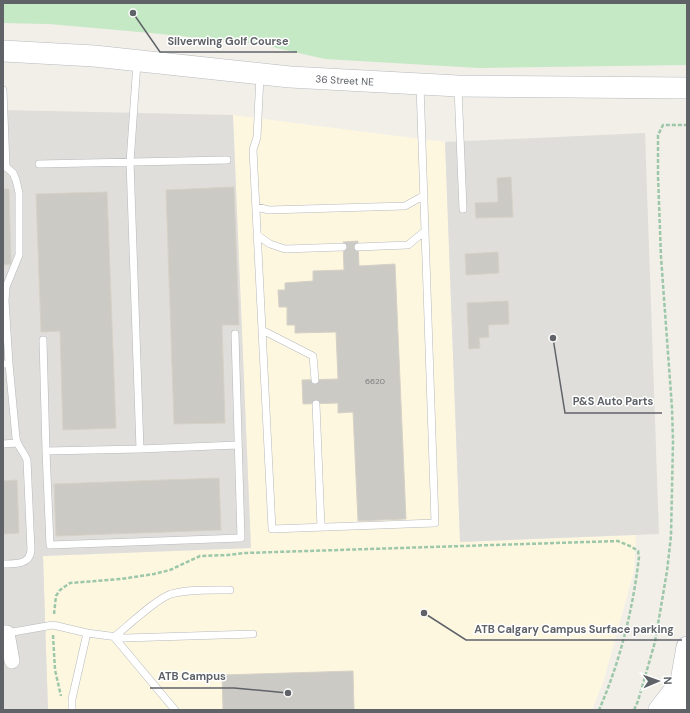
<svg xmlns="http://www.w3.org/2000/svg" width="690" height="713" font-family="'DM Sans',sans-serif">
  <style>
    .commercial { fill: #fef7e0 }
    .industrial { fill: #e0deda }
    .green { fill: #c5e8c5 }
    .building { fill: #cccac5; stroke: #d6d1c6 }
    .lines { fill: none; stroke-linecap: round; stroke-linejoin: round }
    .lane-casing { stroke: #b5b8bc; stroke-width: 8 }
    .street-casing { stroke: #b5b8bc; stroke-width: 16 }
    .secondary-casing { stroke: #b6babf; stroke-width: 22 }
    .path { stroke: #9cc7a9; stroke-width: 2.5; stroke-dasharray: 4 2; stroke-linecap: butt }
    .lane { stroke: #fff; stroke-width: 7 }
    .street { stroke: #fff; stroke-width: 15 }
    .secondary { stroke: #fff; stroke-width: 21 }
    .labels { text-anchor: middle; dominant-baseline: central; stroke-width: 3; stroke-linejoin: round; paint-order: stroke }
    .number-label { font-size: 8px; fill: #7a7d7f }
    .street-label { font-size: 10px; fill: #5f6368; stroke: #fff }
    .leader { fill: none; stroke: #5f6368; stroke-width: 1.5 }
    .callout-dot { fill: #5f6368; stroke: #fff; stroke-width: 1.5 }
    .callout-label { font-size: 11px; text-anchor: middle; font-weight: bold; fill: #5f6368; stroke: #fff; stroke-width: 3; stroke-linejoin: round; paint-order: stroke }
  </style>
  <rect width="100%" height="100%" fill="#f1efe8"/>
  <path class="commercial" d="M233 115 445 142 460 542 636 535 634 571 603 683 592 710H48L43 556 251 548Z"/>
  <path class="industrial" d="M3 110 233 115 251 548 43 556 48 710H3Z
    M645 133 659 534 460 542 445 142Z"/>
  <path class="green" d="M3 3H687V65L479 68 325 59 259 44 151 33 49 24 3 23Z"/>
  <path class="building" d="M511 177 513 217 476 218 475 203 498 202 497 178Z
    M234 187 239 325H222L225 423 174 424 166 190Z
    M3 189H9L11 264 3 265Z
    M107 192 116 428 63 430 60 331 41 332 36 194Z
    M358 241 359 266 395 264 406 519 358 521 353 412 338 413V403L303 404 302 380 338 379 336 332 295 333V325H287V307H279L278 290H285V283L313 281V271L344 270 343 242Z
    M498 252 499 273 466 275 465 254Z
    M508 301 509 324 488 325 489 337 479 338 480 348 469 349 467 303Z
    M219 478 221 530 56 536 54 484Z
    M17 480 19 533 3 534V481Z
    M353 671 354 710H223L222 675Z"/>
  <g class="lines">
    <defs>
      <path id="lane" d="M137 63 130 162 140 449 46 451 50 545 241 538 235 334
        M260 76 257 137 253 150 272 529 435 523 420 85
        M458 88 463 209
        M3 90 6 167H3
        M39 164 227 160
        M6 167 13 173 16 180 19 193V255L6 287 5 301 9 364
        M256 207 269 210 405 206 423 196
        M257 235 270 244 285 249 343 247
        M358 247 408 245 425 231
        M262 330 313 356 315 380
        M43 340 46 451
        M3 364H9L16 438C17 446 24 452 27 460L31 550C30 565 15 564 3 564
        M316 404 321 527
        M3 444 17 443
        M140 449 238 445
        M7 633 53 625 87 633 125 638 253 634
        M72 710V699L87 633
        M175 710 114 637C128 626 156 599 171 594 190 589 211 590 230 590"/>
      <path id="street" d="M3 633H7L12 661"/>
      <g id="secondary">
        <path id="s1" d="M3 51 94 56 290 77 458 86 687 88"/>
        <path d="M659 710 680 683"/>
        <path d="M676 710 687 647"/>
      </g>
    </defs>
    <use href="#lane" class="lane-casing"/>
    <use href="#street" class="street-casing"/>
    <use href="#secondary" class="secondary-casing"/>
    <path class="path" d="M54 614 56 596 60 590 70 583 121 579 154 574 170 570 200 556 228 555 245 553 618 541 632 547 638 551 639 557C633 609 620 662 599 710
      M53 635 55 670 61 696
      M634 710 638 701 655 642 667 571 671 536 673 441 672 408 661 257 658 176V135L663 125H687"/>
    <use href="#lane" class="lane"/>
    <use href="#street" class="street"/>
    <use href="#secondary" class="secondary"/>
  </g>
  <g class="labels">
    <g class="number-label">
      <text x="375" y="381">6620</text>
    </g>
    <g class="street-label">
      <text stroke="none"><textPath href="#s1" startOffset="343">36 Street NE</textPath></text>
    </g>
  </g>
  <path class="leader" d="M133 13L160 52H297M553 338L565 413H662M424 613L466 640H682M288 693L234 688H150"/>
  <g class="callout-dot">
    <circle cx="133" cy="13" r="4"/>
    <circle cx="553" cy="338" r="4"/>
    <circle cx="424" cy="613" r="4"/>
    <circle cx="288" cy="693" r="4"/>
  </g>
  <g class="callout-label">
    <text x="228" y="45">Silverwing Golf Course</text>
    <text x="613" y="405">P&amp;S Auto Parts</text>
    <text x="574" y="633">ATB Calgary Campus Surface parking</text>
    <text x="192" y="680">ATB Campus</text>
  </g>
  <rect width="690" height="713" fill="none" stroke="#5f6368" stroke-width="8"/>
  <g transform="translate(658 681) rotate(88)" stroke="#ffffff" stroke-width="3" paint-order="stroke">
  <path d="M0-3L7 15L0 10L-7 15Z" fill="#5f6368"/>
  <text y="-6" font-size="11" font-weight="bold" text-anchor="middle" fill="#5f6368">N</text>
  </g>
</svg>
